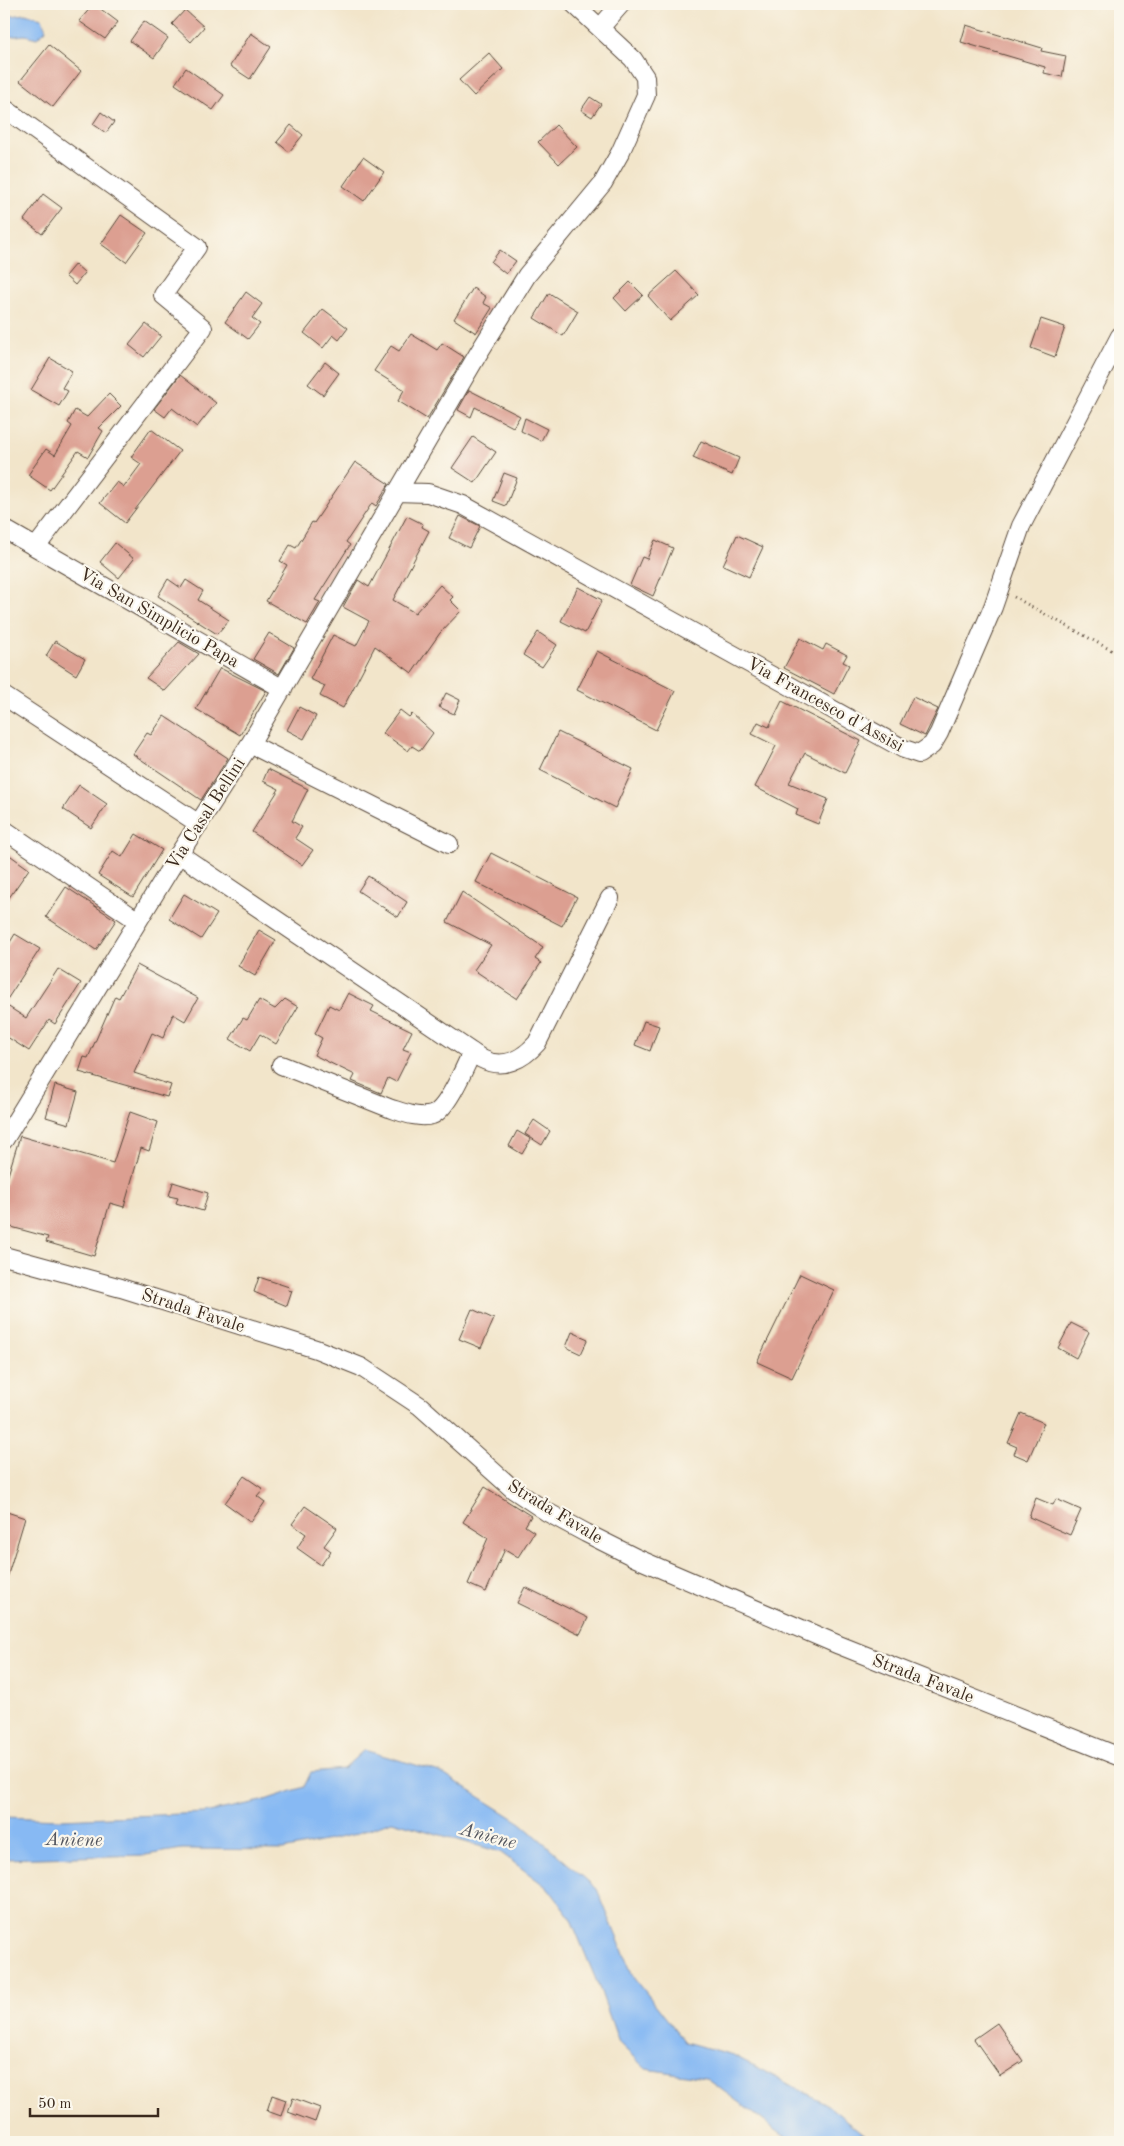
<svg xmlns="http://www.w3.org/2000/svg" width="1124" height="2146" font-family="'Old Standard TT',serif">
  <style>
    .water { fill: #87b9f3; stroke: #617288 }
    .building { fill: #dc9f91 }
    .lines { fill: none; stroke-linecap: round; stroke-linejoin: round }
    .street-casing { stroke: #564638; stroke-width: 20 }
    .path { stroke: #564638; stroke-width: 3; stroke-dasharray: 1 4; stroke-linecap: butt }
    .street { stroke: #fff; stroke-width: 18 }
    .labels { text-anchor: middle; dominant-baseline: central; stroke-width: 4.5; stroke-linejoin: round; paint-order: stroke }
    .street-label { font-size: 18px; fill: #3b2a1e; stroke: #fbf7ec }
    .water-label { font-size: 19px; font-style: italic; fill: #52555e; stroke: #fbf7ec }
  </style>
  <rect width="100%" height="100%" fill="#fbf7ec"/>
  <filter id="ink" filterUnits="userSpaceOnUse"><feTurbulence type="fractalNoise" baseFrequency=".02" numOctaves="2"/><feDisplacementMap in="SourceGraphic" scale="10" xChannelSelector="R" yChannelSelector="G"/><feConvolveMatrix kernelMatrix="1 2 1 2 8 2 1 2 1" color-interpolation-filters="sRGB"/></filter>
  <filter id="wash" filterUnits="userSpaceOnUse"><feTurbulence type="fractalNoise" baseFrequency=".0096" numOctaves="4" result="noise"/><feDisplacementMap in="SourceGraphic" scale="20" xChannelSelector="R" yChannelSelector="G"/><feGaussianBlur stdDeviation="1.12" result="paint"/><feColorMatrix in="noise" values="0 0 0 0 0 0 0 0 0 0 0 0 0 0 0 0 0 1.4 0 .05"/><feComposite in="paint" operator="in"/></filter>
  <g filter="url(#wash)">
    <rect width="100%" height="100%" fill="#f2e5ca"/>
    <path class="water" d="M25 14 42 18 46 30 37 38 25 35 7 37 4 33 5 20 11 16Z
      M364 1750 440 1772 521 1823 597 1889 633 1976 685 2042 733 2055 825 2103 873 2142H792L706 2078 646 2069 619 2043 601 1992 570 1917 549 1889 500 1852 392 1821 352 1835 283 1850 182 1849 146 1855 4 1859V1817L61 1819 204 1813 262 1801 304 1787 311 1772 343 1769Z"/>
    <g id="blocks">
      <path class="building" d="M94 4 118 22 105 39 79 21Z
        M185 10 204 27 191 42 172 24Z
        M144 21 168 38 154 58 130 41Z
        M966 25 1042 48 1041 51 1066 56 1062 77 1044 73 1045 67 961 42Z
        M251 33 271 47 250 79 230 66Z
        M49 45 81 71 53 107 20 81Z
        M489 53 503 69 474 96 459 80Z
        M186 68 224 95 213 110 175 84Z
        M590 97 601 104 592 117 581 110Z
        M101 112 114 122 106 133 93 124Z
        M291 125 303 135 289 152 277 142Z
        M556 125 577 147 559 164 538 142Z
        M363 157 384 172 364 201 343 186Z
        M43 194 62 208 42 234 24 220Z
        M121 215 147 233 126 262 101 244Z
        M500 250 516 261 506 274 491 262Z
        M75 264 85 273 75 285 65 276Z
        M676 271 699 295 670 321 648 296Z
        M630 282 643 295 626 311 614 298Z
        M473 288 486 297 483 303 492 308 476 333 454 319Z
        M246 292 262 304 252 318 260 324 248 339 225 322Z
        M549 293 578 311 563 336 534 318Z
        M323 309 348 328 339 340 333 335 323 348 304 333Z
        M1041 319 1065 327 1055 357 1031 348Z
        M146 324 161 336 144 357 129 345Z
        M411 334 437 350 442 343 464 357 427 419 398 401 404 390 374 371 391 346 399 351Z
        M50 358 72 371 62 388 68 391 59 406 31 390Z
        M325 362 339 373 323 395 308 384Z
        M180 375 216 403 197 427 172 408 165 417 154 409Z
        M469 390 520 416 513 427 475 407 471 417 458 410Z
        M109 394 121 406 99 428 103 431 88 457 78 451 50 490 28 475 46 449 55 455 72 426 68 423 75 410 87 417Z
        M525 418 547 429 541 441 521 431Z
        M151 429 180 451 125 523 100 503 117 482 124 487 141 464 131 457Z
        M473 437 496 452 475 483 452 468Z
        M701 441 739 458 732 475 693 458Z
        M355 462 389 484 376 506 372 503 346 542 350 545 315 600 320 602 307 624 266 601 287 565 280 561 290 545 296 548 312 522 314 523Z
        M504 473 517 478 506 506 493 501Z
        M407 516 423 524 422 527 429 531 393 600 415 613 440 585 453 597 450 600 461 611 440 633 412 673 375 646 343 708 320 696 325 686 310 679 333 635 356 646 369 621 343 607 358 580 369 587Z
        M460 516 480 526 469 548 449 538Z
        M737 535 763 547 749 577 723 565Z
        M655 540 673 548 653 596 630 585 642 557 647 559Z
        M115 543 134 559 119 578 100 562Z
        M168 579 181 588 186 580 203 591 198 600 229 620 217 634 158 596Z
        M578 587 602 600 585 633 561 621Z
        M538 632 557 645 542 667 523 655Z
        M269 633 294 648 279 674 253 659Z
        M800 638 823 650 826 644 847 655 843 662 849 665 834 694 784 668Z
        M55 641 85 659 76 675 46 656Z
        M179 642 199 654 165 691 146 678Z
        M597 651 675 691 656 730 577 690Z
        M220 668 266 691 240 735 196 709Z
        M446 693 460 700 454 714 439 707Z
        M913 697 938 709 925 736 900 724Z
        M782 701 861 741 845 773 805 753 789 783 828 799 818 824 796 815 798 809 755 787 776 746 752 734 758 722 769 727Z
        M299 707 316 716 304 739 287 730Z
        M400 710 409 717 412 714 433 733 420 751 412 746 408 751 383 733Z
        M164 716 228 758 201 800 133 754 147 733 151 735Z
        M558 732 633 769 615 808 540 770Z
        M268 769 308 789 292 821 302 827 295 838 313 850 302 865 252 832 279 789 263 781Z
        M79 785 107 804 91 828 63 809Z
        M136 834 162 850 133 897 98 875 113 851 122 857Z
        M4 851 29 869 4 905Z
        M491 853 577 897 562 926 476 882Z
        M368 876 407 902 398 917 358 891Z
        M66 887 116 920 96 950 46 917Z
        M462 892 543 947 535 959 541 963 517 999 474 970 491 945 447 922Z
        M184 894 217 914 201 939 169 919Z
        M259 930 276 940 255 976 238 966Z
        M15 934 40 949 4 1004 26 1018 58 969 81 983 55 1024 49 1020 29 1051 4 1035V952Z
        M137 965 198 998 185 1021 173 1014 163 1038 152 1033 134 1073 171 1085 167 1097 79 1072 84 1057 88 1058 115 996 119 998Z
        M348 993 374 1006 371 1011 412 1031 403 1049 411 1052 396 1082 388 1078 381 1093 352 1081 355 1075 314 1055 322 1038 315 1034 329 1005 339 1010Z
        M285 999 298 1007 276 1044 260 1034 250 1051 230 1039 243 1018 247 1020 259 1000 275 1009Z
        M644 1021 659 1026 650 1051 635 1045Z
        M55 1085 78 1092 69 1124 46 1117Z
        M130 1112 158 1122 149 1151 141 1148 124 1207 110 1203 94 1256 46 1242 48 1237 4 1225V1188L20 1136 113 1163Z
        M534 1120 550 1131 542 1145 525 1134Z
        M517 1131 531 1139 522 1154 509 1146Z
        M173 1182 208 1193 203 1211 176 1203 178 1198 169 1196Z
        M800 1274 834 1290 792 1378 757 1362Z
        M259 1277 289 1287 288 1290 292 1291 287 1306 254 1292Z
        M472 1309 494 1319 481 1348 459 1339Z
        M1071 1323 1089 1332 1076 1358 1058 1348Z
        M572 1332 588 1339 581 1354 566 1347Z
        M1021 1413 1044 1423 1028 1460 1014 1454 1017 1447 1008 1443Z
        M244 1476 263 1489 257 1496 265 1502 251 1522 225 1503Z
        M485 1487 531 1516 525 1526 534 1532 518 1557 505 1549 486 1592 468 1584 488 1538 463 1522Z
        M1036 1498 1053 1505 1056 1499 1081 1510 1070 1535 1029 1517Z
        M305 1506 337 1528 324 1546 331 1551 321 1565 297 1548 306 1534 292 1524Z
        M4 1511 25 1518 7 1578 4 1577Z
        M525 1587 588 1618 580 1634 517 1603Z
        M997 2023 1023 2061 1000 2076 974 2039Z
        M272 2095 286 2100 281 2116 267 2111Z
        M293 2098 320 2108 315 2122 288 2112Z"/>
    </g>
  </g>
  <g filter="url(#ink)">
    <use href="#blocks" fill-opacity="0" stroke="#564638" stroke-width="1"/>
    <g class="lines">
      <defs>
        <path id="street" d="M600 28 621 4
          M4 108 197 247 163 295 203 328 36 547
          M396 492 428 493 463 505 904 749 919 754 932 745 939 733 993 607 1021 526 1120 336
          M4 529 283 689
          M4 696 199 824
          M250 744 449 844
          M6 831 138 921
          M179 854 482 1059C503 1070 523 1059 537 1043L610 898
          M281 1065 389 1108C402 1112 418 1119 432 1115 447 1110 465 1067 472 1052
          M4 1140 179 854 250 744 478 354 527 275 603 183 620 153 646 95 645 77 633 59 574 4
          M4 1256 121 1288 316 1349 361 1367 420 1406 514 1490 547 1512 586 1533 636 1558 839 1645 1120 1757"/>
      </defs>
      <use href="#street" class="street-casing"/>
      <path class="path" d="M1014 597 1120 655"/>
      <use href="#street" class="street"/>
    </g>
  </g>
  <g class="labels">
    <g class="street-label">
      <text transform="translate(159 618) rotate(30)">Via San Simplicio Papa</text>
      <text transform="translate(825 705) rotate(29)">Via Francesco d'Assisi</text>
      <text transform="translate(206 814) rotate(-57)">Via Casal Bellini</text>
      <text transform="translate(193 1311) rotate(18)">Strada Favale</text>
      <text transform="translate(555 1512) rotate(31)">Strada Favale</text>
      <text transform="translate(923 1679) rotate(21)">Strada Favale</text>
    </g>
    <g class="water-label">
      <text transform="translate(488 1837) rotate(15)">Aniene</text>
      <text transform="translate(74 1841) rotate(1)">Aniene</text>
    </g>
  </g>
  <rect width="1124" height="2146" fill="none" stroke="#fbf7ec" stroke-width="20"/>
  <path d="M30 2108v8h128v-8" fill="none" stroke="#3b2a1e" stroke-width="2.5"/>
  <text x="38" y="2108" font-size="15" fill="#3b2a1e" stroke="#fbf7ec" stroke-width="4" paint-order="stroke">50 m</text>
</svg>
